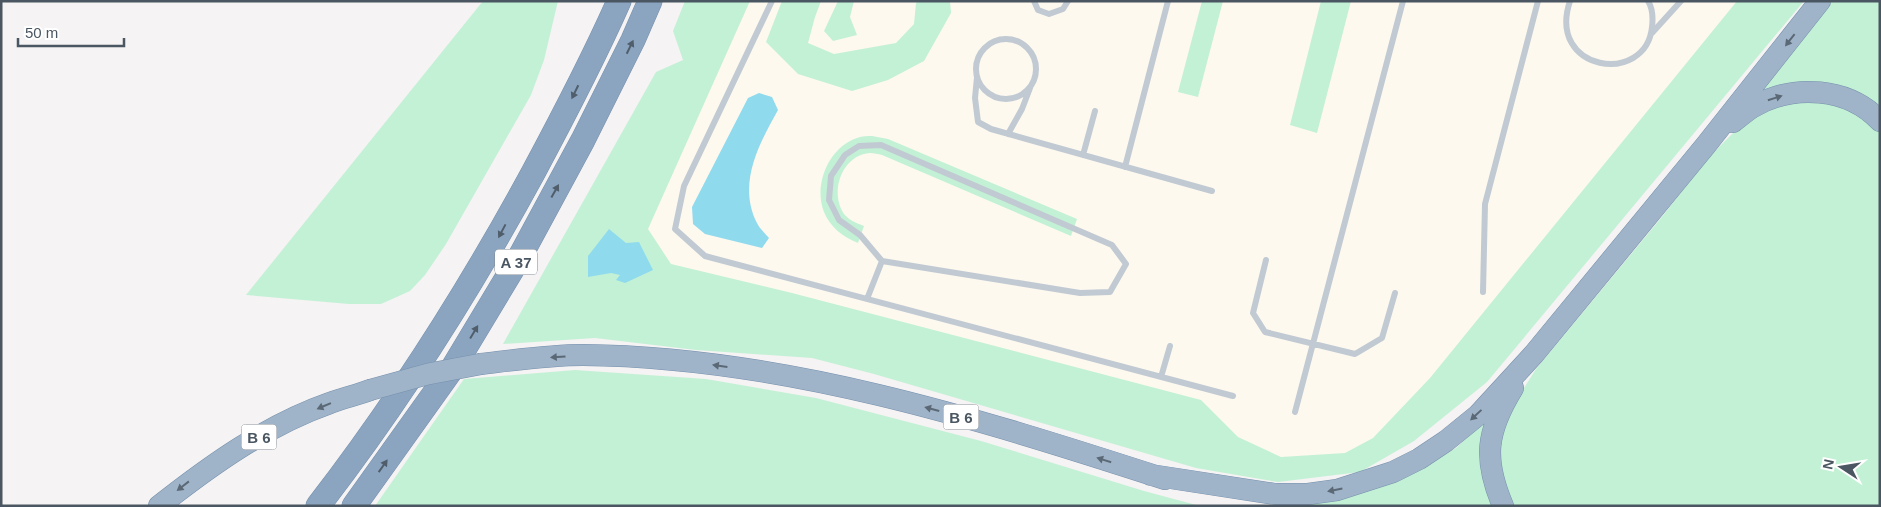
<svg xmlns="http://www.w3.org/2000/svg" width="1881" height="507" font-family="Helvetica,sans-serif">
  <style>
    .commercial { fill: #fdf9ef }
    .green { fill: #c3f1d5 }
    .water { fill: #90daee }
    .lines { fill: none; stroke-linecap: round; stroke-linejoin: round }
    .trunk-casing { stroke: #7690ad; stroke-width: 22 }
    .motorway-casing { stroke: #7690ad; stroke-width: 25 }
    .service { stroke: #c1cad2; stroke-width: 6 }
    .trunk { stroke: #9fb4c9; stroke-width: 21 }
    .motorway { stroke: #8ba5c1; stroke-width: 24 }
    .trunk-bridge-casing { stroke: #7690ad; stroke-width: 22; stroke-linecap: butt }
    .trunk-bridge { stroke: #9fb4c9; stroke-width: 21 }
    .oneway { fill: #5b6976 }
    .oneway2 { fill: #505e6b }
    .labels { text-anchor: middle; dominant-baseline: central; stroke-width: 4.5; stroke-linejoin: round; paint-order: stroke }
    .shield { fill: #fff; stroke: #808990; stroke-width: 1 }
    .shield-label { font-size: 15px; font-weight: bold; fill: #4a5661 }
  </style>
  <rect width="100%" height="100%" fill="#f5f3f3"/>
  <path class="commercial" d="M742 1H1749L1371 456 1276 470 706 311 640 231Z"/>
  <path class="green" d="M483 1H558L544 60 531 95 446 244 425 275 410 291 381 304H349L246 295Z
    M685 1H750L648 229 671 264 792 293 1201 400 1238 437 1281 457 1345 453 1373 438 1430 378 1737 1H1804L1487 382 1414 441 1360 472 1278 482 1196 468 874 374 812 358 696 350 595 338 503 344 656 72 683 60 673 31Z
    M782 1H821L815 17 808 43 834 54 896 43 914 24 916 3 918 1H950L951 13 924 61 888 80 852 91 798 74 766 42Z
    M838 1H854L850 17 857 35 833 41 824 31Z
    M1202 1H1223L1198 97 1178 92Z
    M1321 1H1351L1317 133 1290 125Z
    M1820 1H1880V121L1809 92 1734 121Z
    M1794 101 1830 103 1853 112 1880 132V506H1512L1503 487 1500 446 1510 410 1536 369 1661 218 1709 157 1736 130 1764 110Z
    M872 136 888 139 1077 219 1071 236 882 155C878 154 874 153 870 153 842 155 829 192 844 214 849 220 856 223 864 226L858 243C843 237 830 227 824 212 813 185 829 147 857 138 862 136 868 136 872 136Z
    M575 370 706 379 816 398 981 441 1144 491 1200 506H375L464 379Z
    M1490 416 1493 506H1295L1278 502 1417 471 1456 448Z"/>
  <path class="water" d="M759 93 772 97 778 110C759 144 737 184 757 223 759 228 765 233 769 238L762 248 705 234 693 224 692 207 748 98Z
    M609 229 626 243 639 242 653 270 625 283 616 280 620 275 611 273 588 277V256Z"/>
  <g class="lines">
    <defs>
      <path id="trunk" d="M1733 122C1740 117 1747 110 1755 106 1794 84 1848 87 1880 121
        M481 364C515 360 549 355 583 355 783 357 976 418 1165 479
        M1151 475 1275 494H1308L1337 490 1393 472 1419 459 1446 441 1478 415 1534 354 1706 145 1820 1
        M159 506C211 465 267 425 330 403 343 398 357 395 370 390
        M1503 506C1483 459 1486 432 1513 388"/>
      <path id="motorway" d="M318 506C399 401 470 289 533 173 563 117 593 60 619 1
        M354 506 454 366 522 253 583 140 633 40 650 1"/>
    </defs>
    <use href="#trunk" class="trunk-casing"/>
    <use href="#motorway" class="motorway-casing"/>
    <path class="service" d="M772 1 684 186 675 229 705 256 1233 396
      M1034 1 1038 10 1049 14 1063 9 1068 1
      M1570 1C1546 72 1646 86 1652 27 1653 19 1653 9 1648 1
      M1652 33 1681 1
      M976 69a30 30 0 1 1 60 0a30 30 0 1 1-60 0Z
      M977 77 975 98 978 122 991 129 1212 191
      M1008 134 1022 109 1030 88
      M881 145 1112 245 1126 264 1110 292 1080 293 882 261 860 235 839 220 829 200 831 176 845 155 859 146Z
      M1083 155 1095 111
      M1125 167 1168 1
      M1266 260 1253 313 1265 332 1355 354 1382 338 1395 293
      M1483 292 1485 204 1538 1
      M867 299 882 261
      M1161 377 1170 346
      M1295 412 1403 1"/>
    <use href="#trunk" class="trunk"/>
    <use href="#motorway" class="motorway"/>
    <defs>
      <path id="trunk-bridge" d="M370 390 428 374 481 364"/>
    </defs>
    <use href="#trunk-bridge" class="trunk-bridge-casing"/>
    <use href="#trunk-bridge" class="trunk-bridge"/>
  </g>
  <defs><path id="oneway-solid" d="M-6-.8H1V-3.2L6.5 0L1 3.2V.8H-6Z" transform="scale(1.25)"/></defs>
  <g class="oneway">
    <use href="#oneway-solid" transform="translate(1790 40) rotate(128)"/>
    <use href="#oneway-solid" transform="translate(1775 98) rotate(-18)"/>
    <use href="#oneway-solid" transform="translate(558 357) rotate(176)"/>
    <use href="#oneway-solid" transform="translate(720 366) rotate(-172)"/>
    <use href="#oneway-solid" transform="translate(324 406) rotate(157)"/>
    <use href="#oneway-solid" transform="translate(932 409) rotate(-165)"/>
    <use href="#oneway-solid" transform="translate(1476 415) rotate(137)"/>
    <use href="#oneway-solid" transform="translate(1104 460) rotate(-163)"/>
    <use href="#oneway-solid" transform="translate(183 486) rotate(142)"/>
    <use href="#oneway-solid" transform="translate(1335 490) rotate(169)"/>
  </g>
  <g class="oneway2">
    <use href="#oneway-solid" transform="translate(630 47) rotate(-64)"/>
    <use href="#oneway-solid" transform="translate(575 92) rotate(116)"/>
    <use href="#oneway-solid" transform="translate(555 191) rotate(-61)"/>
    <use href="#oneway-solid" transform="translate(502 231) rotate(118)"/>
    <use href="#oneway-solid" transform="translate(474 332) rotate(-59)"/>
    <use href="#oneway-solid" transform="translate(383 466) rotate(-55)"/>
  </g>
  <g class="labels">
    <g class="shield">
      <rect x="495" y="249.5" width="42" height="25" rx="4"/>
      <rect x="943.5" y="404.5" width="35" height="25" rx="4"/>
      <rect x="241.5" y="424.5" width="35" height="25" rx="4"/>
    </g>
    <g class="shield-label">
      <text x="516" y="262">A 37</text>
      <text x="961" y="417">B 6</text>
      <text x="259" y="437">B 6</text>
    </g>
  </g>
  <rect width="1881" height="507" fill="none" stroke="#4a5661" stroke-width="5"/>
  <g transform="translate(1841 467) rotate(282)" stroke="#ffffff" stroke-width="4" paint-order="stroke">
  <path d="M0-4L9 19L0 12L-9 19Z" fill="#4a5661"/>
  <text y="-8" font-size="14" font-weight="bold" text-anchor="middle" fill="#4a5661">N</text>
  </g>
  <path d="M18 38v8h106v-8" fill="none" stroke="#4a5661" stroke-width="2.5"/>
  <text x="25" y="38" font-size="15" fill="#4a5661" stroke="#ffffff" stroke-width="4" paint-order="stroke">50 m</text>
</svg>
